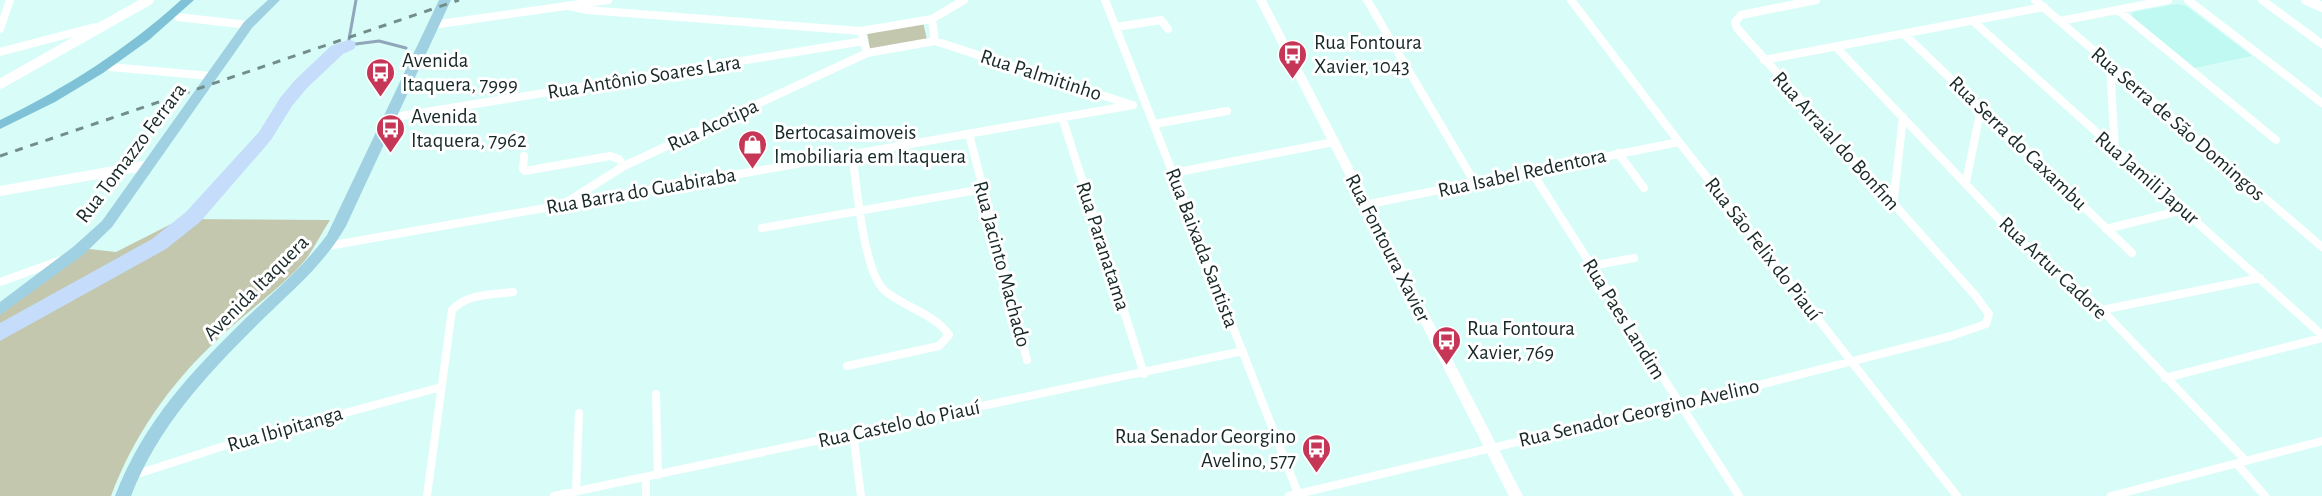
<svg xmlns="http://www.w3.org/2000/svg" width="2322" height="496" font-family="'Alegreya Sans',sans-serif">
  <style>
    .built { fill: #bff9f1 }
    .green { fill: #c2c7ae }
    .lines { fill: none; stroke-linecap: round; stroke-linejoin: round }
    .stream { stroke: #91a6bb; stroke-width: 3 }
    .river { fill: #c5dcfa; fill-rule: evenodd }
    .minor { stroke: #fff; stroke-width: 8 }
    .tertiary { stroke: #fff; stroke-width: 10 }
    .secondary { fill: #fff; fill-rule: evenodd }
    .primary { fill: #9fd1e2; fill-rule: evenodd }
    .trunk { fill: #7fc2d8; fill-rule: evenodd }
    .rail { stroke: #738e8a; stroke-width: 3; stroke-dasharray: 8 8; stroke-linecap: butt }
    .labels { text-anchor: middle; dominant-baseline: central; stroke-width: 6; stroke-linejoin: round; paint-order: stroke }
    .poi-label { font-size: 21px; fill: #172927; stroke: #fff; text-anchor: start }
    .street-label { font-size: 21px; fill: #172927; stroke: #fff }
  </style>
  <rect width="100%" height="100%" fill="#d8fdf8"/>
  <path class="built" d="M2177 4 2186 6 2252 56 2194 68 2131 17 2133 12Z"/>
  <path class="green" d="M923 22 927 40 870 50 867 31Z
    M181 219 330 220C322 232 315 247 306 259 282 288 242 315 215 342 169 385 133 437 111 496H0V309L80 248 116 252Z"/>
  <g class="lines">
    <path class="stream" d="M356 0 348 45 379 41 406 48"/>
    <path class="river" d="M348 40 354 41 356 45 354 49 343 54 307 88 292 106 271 140 200 222 166 249 0 341V323L152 239 186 212 259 132 280 98 295 80 331 46Z"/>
    <path class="minor" d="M1105 0 1299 496
      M1367 0 1475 183
      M1571 0 1679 142 1957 496
      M2035 0 2322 247
      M2188 0 2322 103
      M2262 0 2322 44
      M569 6 587 10 861 31
      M2118 10 2276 140
      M178 17 248 25
      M932 19 935 41 867 53 861 31Z
      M932 19 964 0
      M1973 21 2322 335
      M2060 21 2168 0
      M433 25 608 0
      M1116 27 1161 20 1168 29
      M0 29 10 0
      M1904 34 2132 253
      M935 41 1132 105
      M1836 47 2013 234 2102 310 2246 461
      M0 52 95 27
      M1764 60 2044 7
      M2110 65 2115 151
      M110 67 211 76
      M1062 117 1144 374
      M389 118 864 41
      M1155 124 1227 111
      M969 134 1027 360
      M1618 153 1644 188
      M524 156 523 169 525 171 610 156 619 159 624 166
      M1531 171 1739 496
      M1173 173 1334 142
      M1966 182 1981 108
      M567 202 624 166 867 53
      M1364 205 1679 142
      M1893 205 1903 117
      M762 228 983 189
      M2106 229 2183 210
      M328 246 1133 105
      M1591 266 1634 258
      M0 282 61 260
      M2102 310 2260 278
      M847 366 939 346 949 335C935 314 904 307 885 291 863 272 857 185 852 154
      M2165 378 2322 338
      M656 394 658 475
      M853 433 861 496
      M2237 464 2265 496
      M131 476 227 445 441 387
      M646 477V496
      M576 491 579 413
      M427 496 452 310C467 293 492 295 513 292
      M554 496 1243 351
      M1289 496 1767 383 1951 336 1986 324 1989 314 1974 294 1737 28 1735 22 1741 15 1816 0
      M2111 496 2322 441"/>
    <path class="tertiary" d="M2306 0 2322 7
      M0 84 149 0
      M0 191 149 165"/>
    <path class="secondary" d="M1256 0H1266L1523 496H1509Z"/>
    <path class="primary" d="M268 0H280L252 28 112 227 83 255 0 315V302L73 247 102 221 244 22Z
      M439 0H451L346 226C325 263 294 289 264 318 210 371 159 424 131 496H115C145 420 190 373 247 317 275 291 304 266 327 235Z"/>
    <path class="trunk" d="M181 0H194L149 40 103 73 55 102 0 129V120C66 88 127 49 181 0Z"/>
    <path class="rail" d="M0 156 459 0"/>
  </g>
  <defs>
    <symbol id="bus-pin" viewBox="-11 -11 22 30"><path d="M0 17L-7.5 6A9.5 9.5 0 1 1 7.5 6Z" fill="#c63656" stroke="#fff"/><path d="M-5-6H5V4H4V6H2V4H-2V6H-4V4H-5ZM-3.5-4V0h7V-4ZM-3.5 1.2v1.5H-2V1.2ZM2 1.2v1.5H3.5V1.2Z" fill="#fff"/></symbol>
    <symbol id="shop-pin" viewBox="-11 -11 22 30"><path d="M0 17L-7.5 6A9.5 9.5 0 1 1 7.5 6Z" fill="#c63656" stroke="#fff"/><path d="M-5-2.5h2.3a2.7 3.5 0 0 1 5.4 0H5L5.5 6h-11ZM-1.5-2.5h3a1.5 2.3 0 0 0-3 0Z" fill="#fff"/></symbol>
  </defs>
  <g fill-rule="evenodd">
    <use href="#bus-pin" x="1276" y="38" width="33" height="45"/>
    <use href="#bus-pin" x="364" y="56" width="33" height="45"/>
    <use href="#bus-pin" x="374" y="112" width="33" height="45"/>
    <use href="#shop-pin" x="736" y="128" width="33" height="45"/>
    <use href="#bus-pin" x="1430" y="324" width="33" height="45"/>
    <use href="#bus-pin" x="1300" y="432" width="33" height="45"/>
  </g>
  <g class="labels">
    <g class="poi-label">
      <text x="1314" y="42">Rua Fontoura<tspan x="1314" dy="24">Xavier, 1043</tspan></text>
      <text x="402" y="60">Avenida<tspan x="402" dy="24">Itaquera, 7999</tspan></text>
      <text x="411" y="116">Avenida<tspan x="411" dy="24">Itaquera, 7962</tspan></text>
      <text x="774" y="132">Bertocasaimoveis<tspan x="774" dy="24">Imobiliaria em Itaquera</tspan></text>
      <text x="1467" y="328">Rua Fontoura<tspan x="1467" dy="24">Xavier, 769</tspan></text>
      <text x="1296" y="436" text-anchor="end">Rua Senador Georgino<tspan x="1296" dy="24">Avelino, 577</tspan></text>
    </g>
    <g class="street-label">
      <text transform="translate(1041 75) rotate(18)">Rua Palmitinho</text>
      <text transform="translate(644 77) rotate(-9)">Rua Antônio Soares Lara</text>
      <text transform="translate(2178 124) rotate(41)">Rua Serra de São Domingos</text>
      <text transform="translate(713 125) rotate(-25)">Rua Acotipa</text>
      <text transform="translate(1836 141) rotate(48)">Rua Arraial do Bonfim</text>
      <text transform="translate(2018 143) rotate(44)">Rua Serra do Caxambu</text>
      <text transform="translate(131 153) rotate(-53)">Rua Tomazzo Ferrara</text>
      <text transform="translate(1522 173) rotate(-12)">Rua Isabel Redentora</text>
      <text transform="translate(2147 178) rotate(41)">Rua Jamili Japur</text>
      <text transform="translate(641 191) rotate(-10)">Rua Barra do Guabiraba</text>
      <text transform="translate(1103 246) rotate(72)">Rua Paranatama</text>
      <text transform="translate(1202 248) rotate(69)">Rua Baixada Santista</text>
      <text transform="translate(1388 248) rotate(63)">Rua Fontoura Xavier</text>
      <text transform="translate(1763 249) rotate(52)">Rua São Felix do Piauí</text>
      <text transform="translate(1002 264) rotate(75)">Rua Jacinto Machado</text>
      <text transform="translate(2053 268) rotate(43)">Rua Artur Cadore</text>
      <text transform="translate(256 288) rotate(-45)">Avenida Itaquera</text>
      <text transform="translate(1624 319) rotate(58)">Rua Paes Landim</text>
      <text transform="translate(1639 413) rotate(-13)">Rua Senador Georgino Avelino</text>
      <text transform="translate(899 424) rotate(-12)">Rua Castelo do Piauí</text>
      <text transform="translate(285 429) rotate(-16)">Rua Ibipitanga</text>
    </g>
  </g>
</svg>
